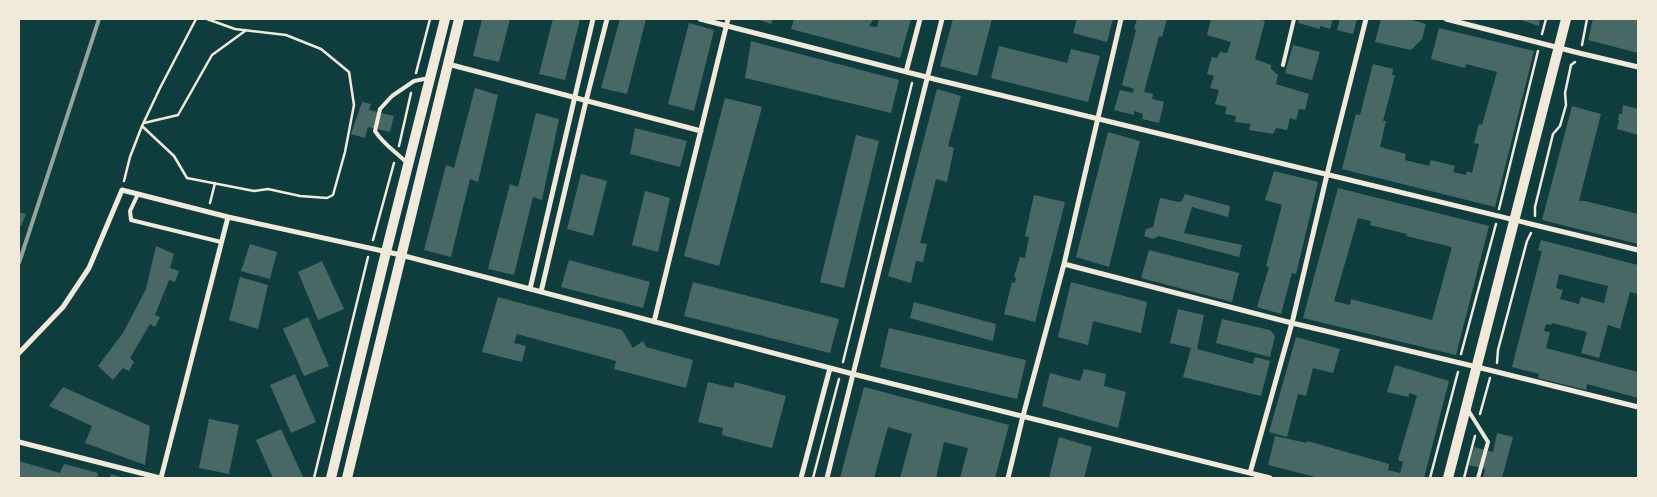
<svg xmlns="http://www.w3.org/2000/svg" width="1657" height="497" font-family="'Open Sans',sans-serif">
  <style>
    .building { fill: #486865; fill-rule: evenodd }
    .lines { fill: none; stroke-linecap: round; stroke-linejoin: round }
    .path { stroke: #f1e9da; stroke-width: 2.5 }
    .service { stroke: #f1e9da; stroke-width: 4 }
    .minor { stroke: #f1e9da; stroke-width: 5 }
    .secondary { stroke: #f1e9da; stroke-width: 10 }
    .rail { stroke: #97a49c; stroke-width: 4 }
  </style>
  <rect width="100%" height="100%" fill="#0f3d3e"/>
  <path class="building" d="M482 19H510L499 62 473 56Z
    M553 19H580L565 80 539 74Z
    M620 19H646L627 94 601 88Z
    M757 19H773L771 24Z
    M794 19H868L873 20 869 26 877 27 879 19H911L900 58 791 29Z
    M953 19H992L977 76 940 66Z
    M1077 19H1113L1107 42 1073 33Z
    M1137 19H1167L1162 37 1159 36 1144 92 1153 94 1152 99 1164 102 1159 123 1142 119 1143 114 1134 111V115L1114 110 1120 90 1133 93 1134 89 1122 85 1136 30 1134 29Z
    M1211 19H1258L1265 21 1255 59 1271 65V69L1278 75 1276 84 1309 94 1305 110 1299 109 1296 120 1290 118 1287 130 1276 128 1273 134 1249 130 1251 124 1235 122 1236 116 1225 114 1227 107 1215 104 1219 90 1210 88 1214 76 1207 74 1212 57 1217 58 1220 52 1227 53 1231 42 1207 35Z
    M1299 19H1333L1330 29 1320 26V29L1298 23Z
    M1340 19H1357L1353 34 1337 30Z
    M1381 19H1409L1426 24 1422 39 1411 50 1375 42Z
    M1518 19H1540L1539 26Z
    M1593 19H1638V53L1588 40Z
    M689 23 714 30 694 111 668 104Z
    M1439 28 1534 51 1495 207 1342 169 1356 114 1360 115 1373 64 1393 69 1392 75H1395L1383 121H1386L1380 147 1406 154 1405 160 1429 166 1431 160 1455 166 1453 172 1466 175 1467 171 1472 173 1479 144 1474 143 1479 124 1482 125 1497 72 1466 64 1465 68 1431 59Z
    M751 41 899 80 891 113 745 78Z
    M1293 45 1320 52 1312 80 1285 73Z
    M999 46 1067 63 1071 49 1100 56 1088 102 991 78Z
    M475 88 498 95 478 182 470 179 451 257 424 250 446 165 454 168Z
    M937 89 961 96 948 146 954 148 947 182 936 179 920 243 927 244 923 262 916 261 911 283 888 276Z
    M725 98 762 107 719 266 684 256Z
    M362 102 371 104 369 110 394 116 390 132 368 127 365 138 351 134Z
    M1623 105 1638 109V135L1617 129 1619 120H1618L1619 114H1622Z
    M1572 106 1601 114 1579 201H1585L1638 214V244L1542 220Z
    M536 113 559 119 542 200 533 197 514 275 488 269 510 184 518 187Z
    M635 128 687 141 680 167 630 154Z
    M1108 132 1140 141 1109 267 1076 257Z
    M856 135 879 141 844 288 820 282Z
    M1274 171 1318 182 1296 274 1292 273 1281 314 1257 307 1269 267 1266 266 1282 205 1265 200Z
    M581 174 607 181 593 236 567 229Z
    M1338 188 1489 226 1456 355 1303 318ZM1358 218 1371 221 1370 225 1407 234 1406 236 1452 247 1432 320 1351 299 1350 305 1334 301Z
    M645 191 670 198 658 252 632 245Z
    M1185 194 1230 206 1228 217 1192 207 1184 233 1242 245 1239 257 1159 236 1153 239 1144 236 1146 229 1153 227 1160 198 1179 202 1182 201Z
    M1034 195 1065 202 1035 322 1004 314 1012 282 1015 283 1016 278 1014 277 1020 257 1025 258 1029 237 1025 236Z
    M19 212 26 214 21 226 19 225Z
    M1541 240 1638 265V294L1630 292 1620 329 1608 325 1599 358 1581 353 1587 332 1552 323 1551 325 1546 324 1544 331 1550 332 1546 348 1638 372V398L1587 384 1586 390 1538 378 1539 374 1512 367 1542 251 1538 250ZM1559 274 1608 286 1604 303 1581 297 1579 304 1560 299 1563 290 1556 288Z
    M250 244 277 252 270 279 241 271Z
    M156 246 174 254 170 268 179 271 175 282 169 280 155 315 160 317 155 327 150 324 130 358 134 362 129 371 123 368 113 380 98 366 123 333 146 289Z
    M1149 250 1239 273 1232 302 1141 278Z
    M569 260 650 282 643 308 561 287Z
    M322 261 344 309 318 320 298 272Z
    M240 277 268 285 258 329 229 320Z
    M693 282 839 319 830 353 684 316Z
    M1071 282 1147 302 1141 333 1093 321 1088 345 1058 337Z
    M498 297 622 330 633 348 643 341 646 347 693 360 686 388 614 369 616 361 517 334 514 343 526 346 522 362 482 352Z
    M914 302 996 324 993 341 910 318Z
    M1178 309 1204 315 1197 349 1253 364 1255 357 1270 361 1261 396 1183 377 1191 348 1170 343Z
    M308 317 329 366 304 376 283 329Z
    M1222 319 1270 330 1275 336 1270 357 1216 343Z
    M889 328 1026 360 1017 399 880 367Z
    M1296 337 1340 349 1333 373 1313 368 1306 396 1298 394 1287 437 1269 432Z
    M1395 365 1449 381 1424 478H1319L1268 465 1275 436 1307 443V441L1389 464 1388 470 1400 473 1403 462 1398 460 1417 396 1410 393 1408 397 1387 392Z
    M1084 369 1106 374 1104 386 1126 392 1118 428 1042 406 1050 373 1080 381Z
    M295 374 316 422 291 433 270 385Z
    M708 382 733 388 735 382 786 396 772 448 722 435 723 428 698 422Z
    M63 387 150 426 145 465 85 443 92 426 49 406Z
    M864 387 1009 425 995 478H960L968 448 944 442 936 478H900L912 434 888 427 874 478H840Z
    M209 419 239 425 229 474 199 468Z
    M281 429 303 477 273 478 256 440Z
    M1497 433 1513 437 1502 478H1483L1485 469 1469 465 1474 447 1493 452Z
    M1059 437 1092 447 1084 478H1049Z
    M19 461 60 473 64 464 98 473 97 478H19Z
    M111 474 123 478H110Z"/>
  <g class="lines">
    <path class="path" d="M196 19 160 88 142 126 174 156 187 178 254 191 268 189 300 196 327 198 333 195 345 152 354 105 349 72 321 49 286 35 235 29 207 19
      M1542 34 1546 19
      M1582 45 1587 19
      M416 73 430 19
      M144 123 178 115 212 55 245 31
      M399 146 411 93
      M124 181 130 157 142 126
      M210 203 215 183
      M1499 209 1538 51
      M1535 216V207L1553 134 1560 126 1566 105 1565 93 1571 65 1575 62
      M373 240 394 163
      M1461 354 1496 224
      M843 362 912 83
      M1497 363 1498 350 1527 241 1531 233
      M1480 414 1490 378
      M314 478 368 257
      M813 478 839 379
      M1430 478 1458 372
      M1464 478 1475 436"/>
    <path class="service" d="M1283 65 1294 19
      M407 163C396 152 383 144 375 131L380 109 392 96 414 81 429 78
      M138 194 130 211 131 220 221 242
      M1468 410 1488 442 1478 478"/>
    <path class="minor" d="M700 19 938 80 1638 250
      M1446 19 1579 53 1638 67
      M448 64 701 131
      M906 72 920 19
      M1064 264 1292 323 1477 367 1638 407
      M530 289 593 19
      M541 292 586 101 607 19
      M654 322 728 19
      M19 353 63 307 89 268 122 190 228 217 401 255 853 374 1270 478
      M19 442 160 478
      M1250 473 1292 323 1330 162 1366 19
      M161 478 228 217
      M801 478 830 368
      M827 478 942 19
      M1008 478 1023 416 1064 264 1121 19"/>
    <path class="secondary" d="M331 478 386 252 445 19
      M347 478 459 19
      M1448 478 1566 19"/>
    <path class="rail" d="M19 263 99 19"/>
  </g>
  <rect width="1657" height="497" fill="none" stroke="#f1e9da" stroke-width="40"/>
</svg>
